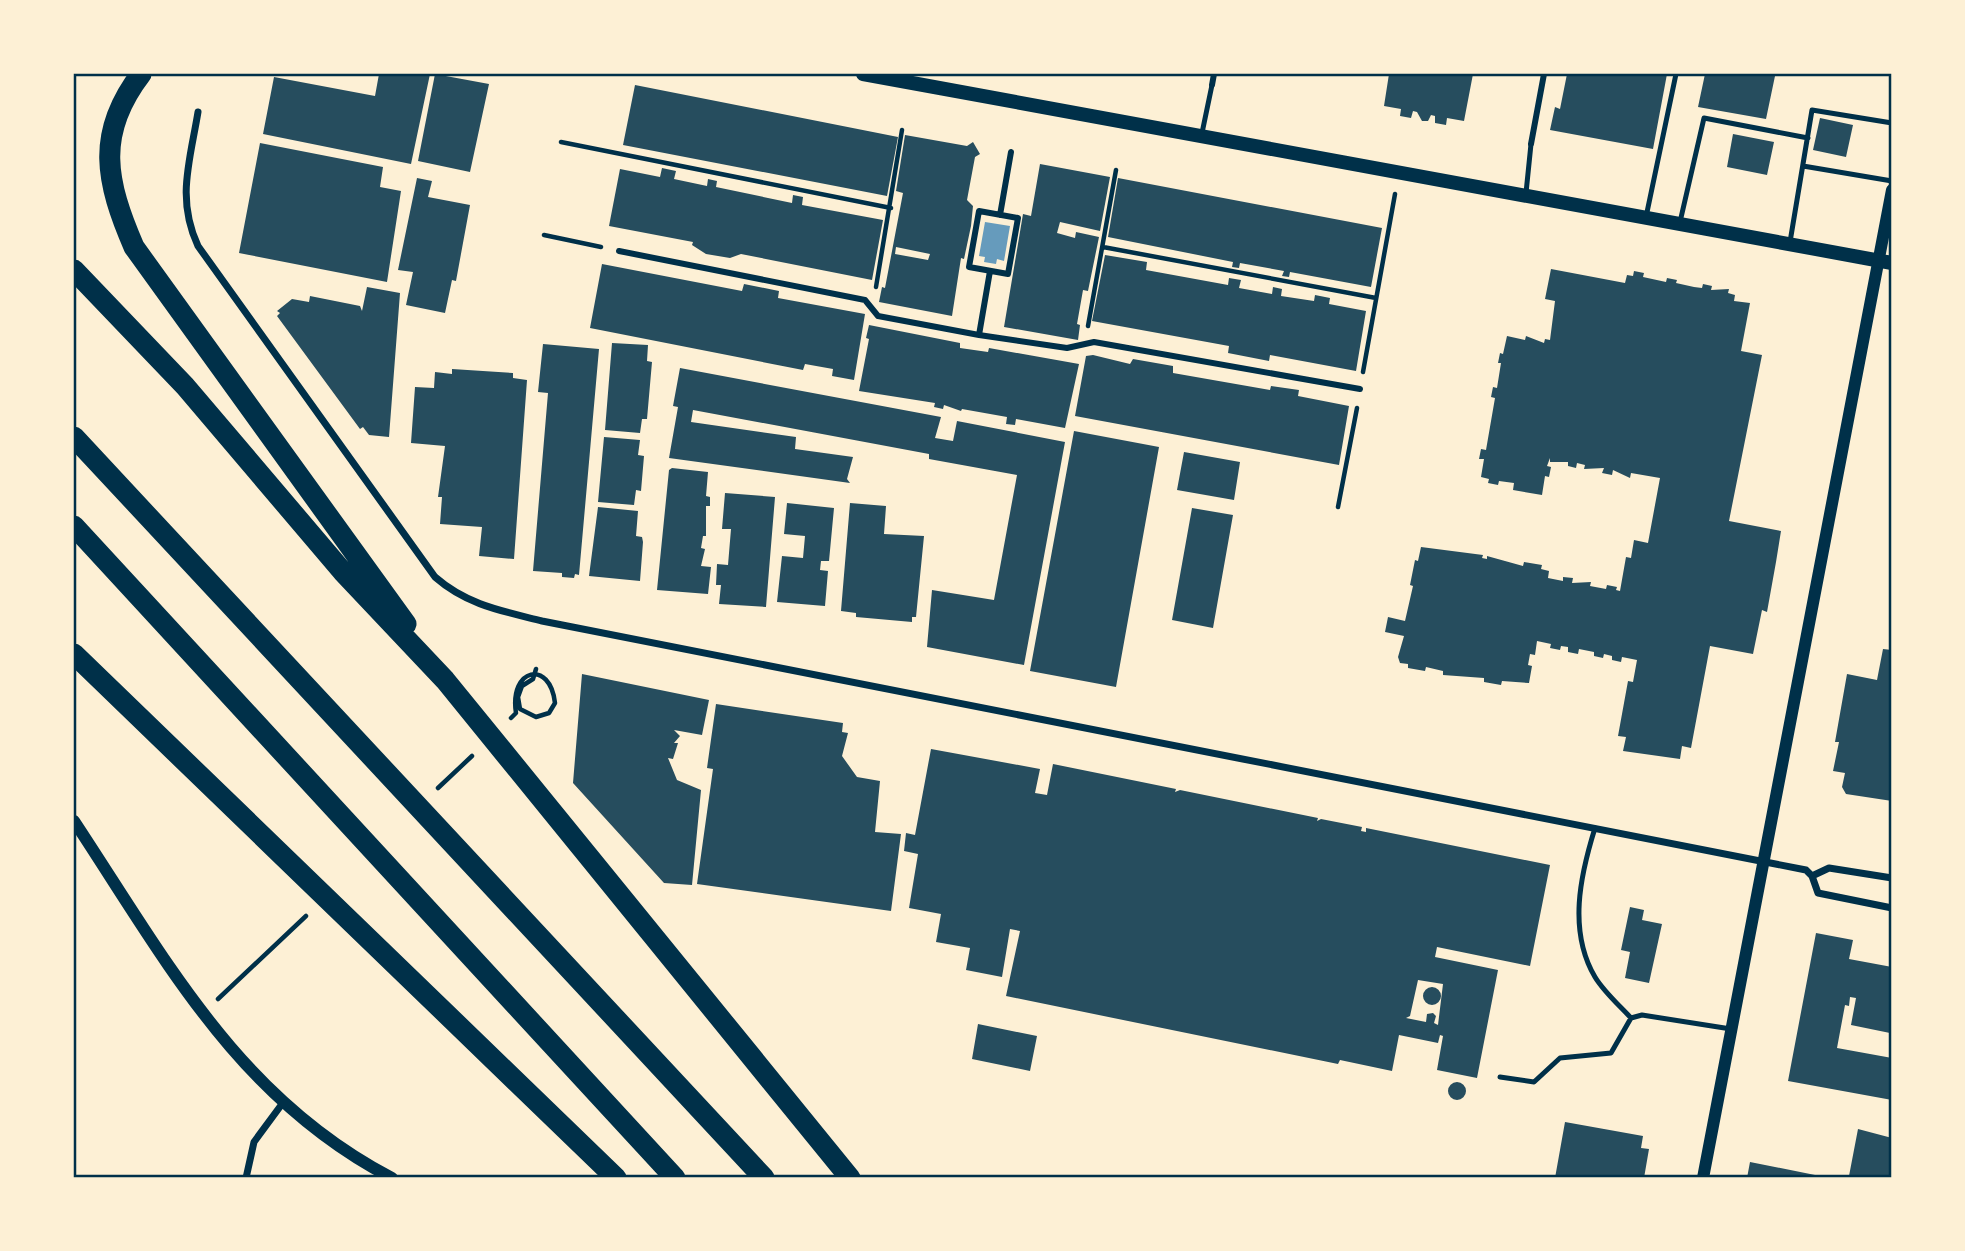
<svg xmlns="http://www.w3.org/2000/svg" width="1965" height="1251" font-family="'Asap Condensed',sans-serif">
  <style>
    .water { fill: #669bbc }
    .building { fill: #264d5e; fill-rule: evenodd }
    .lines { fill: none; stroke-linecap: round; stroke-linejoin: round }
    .path { stroke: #003049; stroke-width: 4.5 }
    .service { stroke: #003049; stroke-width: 5 }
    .pedestrian { stroke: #003049; stroke-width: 6 }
    .minor { stroke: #003049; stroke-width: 7 }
    .tertiary { stroke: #003049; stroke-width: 12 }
    .secondary { stroke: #003049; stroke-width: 14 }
    .motorway { stroke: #003049; stroke-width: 21 }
    .neatline { fill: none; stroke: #003049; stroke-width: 2.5 }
  </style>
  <rect width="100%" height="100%" fill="#fdf0d5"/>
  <path class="water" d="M985 222 1010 226 1004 261 997 259 996 264 984 262 985 257 979 256Z"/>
  <path class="building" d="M379 74H430L411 164 263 134 274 77 375 96Z
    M435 74 489 84 470 172 418 161Z
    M1389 74H1473L1464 121 1447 118 1446 125 1435 123V116L1431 115 1428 121H1422L1417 112 1413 111 1411 118 1400 116 1401 109 1384 106Z
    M1567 74H1667L1653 149 1550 130 1555 107 1560 109Z
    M1705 74 1775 76 1766 119 1698 107Z
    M635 85 898 137 887 196 623 145Z
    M1820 118 1853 125 1846 157 1813 150Z
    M1733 134 1774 142 1767 175 1727 167Z
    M905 135 967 146 973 142 980 154 975 157 967 200 973 206 971 226 964 259 961 258 952 316 879 302 882 287 885 288 903 193 896 191ZM896 247 930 254 928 260 895 254Z
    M260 143 383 167 380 187 401 191 387 282 239 253Z
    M1040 164 1110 177 1100 231 1060 222 1057 233 1075 238 1076 232 1099 237 1088 291 1083 290 1077 324 1080 325 1078 340 1004 327 1023 214 1031 216Z
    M662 168 676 171 674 179 707 186 708 179 717 181 716 187 792 203 793 195 803 197 802 205 883 220 872 280 741 254 730 258 706 254 692 245 693 242 609 226 620 169 660 177Z
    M417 178 432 181 428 197 470 205 456 281 452 280 445 313 406 305 413 272 398 270Z
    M1118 178 1382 228 1371 287 1290 272 1289 277 1282 276 1284 271 1240 263 1239 268 1232 267 1233 262 1108 237Z
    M1105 255 1147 262 1146 270 1228 285 1229 278 1241 280 1239 288 1272 294 1273 287 1282 289 1281 296 1314 301 1315 295 1330 298 1329 304 1366 311 1356 371 1270 355 1269 361 1228 353 1229 346 1092 321Z
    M602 264 742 291 744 284 779 291 778 298 865 314 854 380 832 376 833 369 805 364 803 370 590 328Z
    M1551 269 1625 283 1627 275 1633 276 1634 271 1644 273 1643 277 1666 282 1667 278 1677 280 1676 283 1694 287 1702 288 1703 284 1712 286 1711 290 1729 289 1728 293 1735 295 1734 301 1750 303 1741 351 1762 355 1729 521 1781 531 1776 562 1767 612 1762 610 1753 654 1710 646 1691 748 1682 746 1680 759 1623 751 1626 737 1618 736 1628 681 1633 682 1637 660 1622 657 1621 662 1612 660V656L1604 654 1603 658 1594 656V652L1579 649 1578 654 1568 652V647L1561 646 1560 650 1550 648 1551 644 1537 641 1535 655 1530 654 1528 665 1532 666 1529 683 1502 681 1501 685 1484 682V678L1443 675V671L1426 667 1425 671 1408 668V664L1400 663 1398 657 1404 636 1385 632 1388 617 1405 621 1413 586 1410 585 1415 560 1418 561 1421 547 1483 555 1482 558 1487 559V556L1523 566 1524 562 1542 565 1541 569 1549 571 1548 578 1563 581V577L1573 578 1572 583 1591 582 1590 586 1606 589 1607 585 1617 587 1616 590 1620 591 1626 557 1631 558 1634 540 1648 543 1660 478 1631 473 1630 478 1613 470 1612 475 1602 473 1604 468 1584 469 1585 465 1577 463 1576 468 1568 466V462H1550V458L1547 466 1551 467 1549 477 1545 476 1542 495 1513 490 1514 483 1499 481 1498 485 1488 483 1489 479 1481 477 1484 459H1479L1481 449 1486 450 1495 398 1491 397 1493 387 1497 388 1501 363H1498L1500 353 1503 354 1507 336 1525 340 1526 336 1544 343 1545 339 1550 340 1555 301 1545 299Z
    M367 287 400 293 389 437 369 435 363 427 360 429 277 316 280 313 277 311 292 299 309 302 310 296 360 306 362 311Z
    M869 325 960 343V348L988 352 989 348 1079 364 1065 428 1016 419 1015 425 1006 424 1007 417 962 409 961 411 944 405 943 409 934 407 935 403 859 391 869 339 866 338Z
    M612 343 648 345 647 361 652 362 647 419H642L640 433 605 430Z
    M543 344 599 349 579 575 575 574 574 578 562 577V573L533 571 548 393 538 392Z
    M1093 355 1130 364 1133 359 1173 366V373L1270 390 1271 386 1299 390 1298 396 1349 406 1339 465 1075 416 1086 356Z
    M680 368 941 417 935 438 953 441 957 421 1065 442 1024 665 927 647 932 590 994 600 1017 475 929 459V454L693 410 691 422 796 437 795 449 853 457 847 479 850 483 669 458 678 407 673 406Z
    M452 369 513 373V378L527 380 514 559 479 556 482 527 440 524 442 497H438L445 446 411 443 415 387 434 388 435 372 452 374Z
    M1074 431 1159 447 1116 687 1030 671Z
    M604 437 640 440 638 455 644 456 641 491 636 490 634 505 598 502Z
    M1184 452 1240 462 1234 500 1177 490Z
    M672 468 708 472 706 496 710 497V506H706V536H703L701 548 705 549 701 566 711 567 708 594 657 590 669 470Z
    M725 493 775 497 766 607 719 604 721 585H716L717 564 728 565 731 529H722Z
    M787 503 834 508 829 561H821L820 570 828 571 825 606 777 602 782 556 803 558 805 536 784 534Z
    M850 503 886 506 884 534 924 536 916 617H912V622L856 617V613L841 611Z
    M598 507 638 511 636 536 642 537 643 542 640 581 589 576Z
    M1192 508 1233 515 1213 628 1172 620Z
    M1883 649 1892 650V801L1846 794 1842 787 1845 773 1833 771 1839 742H1835L1847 674 1877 680Z
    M582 674 709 700 702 735 674 730 680 736 674 743H678L673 759 668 758 677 780 701 790 692 885 664 883 573 783Z
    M716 704 843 723 842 732 848 733 842 756 857 777 880 781 875 832 901 834 891 911 697 884 713 769 707 768Z
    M931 749 1040 769 1035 793 1047 795 1053 764 1176 789 1175 792 1180 790 1318 818 1317 821 1321 819 1362 827 1361 831 1366 832V828L1550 865 1530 966 1437 947 1435 957 1498 970 1477 1078 1437 1070 1443 1036 1440 1035 1438 1043 1399 1035 1392 1071 1340 1060 1338 1064 1006 996 1020 931 1010 929 1002 977 966 970 970 948 936 942 941 914 909 908 918 854 904 851 906 833 915 835ZM1418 980 1443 984 1438 1025 1434 1023 1436 1016 1433 1013 1427 1014 1426 1022 1406 1018 1410 1016Z
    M1630 907 1644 910 1642 920 1662 924 1649 983 1625 978 1630 952 1621 950Z
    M1816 933 1853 940 1849 959 1892 967 1890 1033 1851 1025 1856 998 1850 997 1849 1006 1845 1005 1837 1048 1892 1058V1100L1788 1081Z
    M1423 996a9 9 0 1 1 18 0a9 9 0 1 1-18 0Z
    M978 1024 1037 1036 1030 1071 972 1059Z
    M1448 1091a9 9 0 1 1 18 0a9 9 0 1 1-18 0Z
    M1565 1122 1643 1136 1641 1148 1649 1149 1644 1178H1555Z
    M1858 1129 1892 1138V1178L1849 1176Z
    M1750 1162 1820 1176V1178H1747Z"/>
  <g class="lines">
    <path class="path" d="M561 142 891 208
      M544 235 601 247
      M1103 247 1376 298
      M876 287 902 130
      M1088 326 1116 170
      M1363 372 1395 194
      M1338 507 1357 408
      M511 718 516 713C509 668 550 659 555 703L549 713 536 717 520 709 518 697 522 686 533 679 536 669
      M438 788 472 756
      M218 999 306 916"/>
    <path class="service" d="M1202 133 1212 85
      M1803 166 1892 181
      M1526 193 1531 144
      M1646 217 1676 74
      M1680 222 1704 118 1808 138
      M1790 242 1812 110 1892 123
      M1595 828C1580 876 1568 931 1595 977 1604 992 1619 1005 1631 1018
      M1500 1077 1534 1082 1560 1058 1611 1053 1631 1018 1642 1015 1731 1029"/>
    <path class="pedestrian" d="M1212 85 1214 74
      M1531 144 1544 74
      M979 211 1018 218 1008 274 969 267Z
      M1000 215 1011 152
      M619 251 865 300 878 316 979 335 1067 348 1094 342 1360 389
      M979 335 990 271"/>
    <path class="minor" d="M198 112C190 161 176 199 198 246L435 577C467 605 502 611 542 621L1806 870 1812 876 1818 893 1892 908
      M1812 876 1829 868 1892 878
      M246 1178 254 1142 282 1104"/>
    <path class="tertiary" d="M74 821C166 960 238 1098 392 1178
      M1703 1178 1892 190"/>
    <path class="secondary" d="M863 74 1892 263"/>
    <path class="motorway" d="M141 74C95 134 106 182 134 247L406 624
      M74 270 185 386 343 572 445 680 850 1178
      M74 437 764 1178
      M74 526 675 1178
      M74 654 616 1178"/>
  </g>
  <rect width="1965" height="1251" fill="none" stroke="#fdf0d5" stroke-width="150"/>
  <rect x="75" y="75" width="1815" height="1101" class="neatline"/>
</svg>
